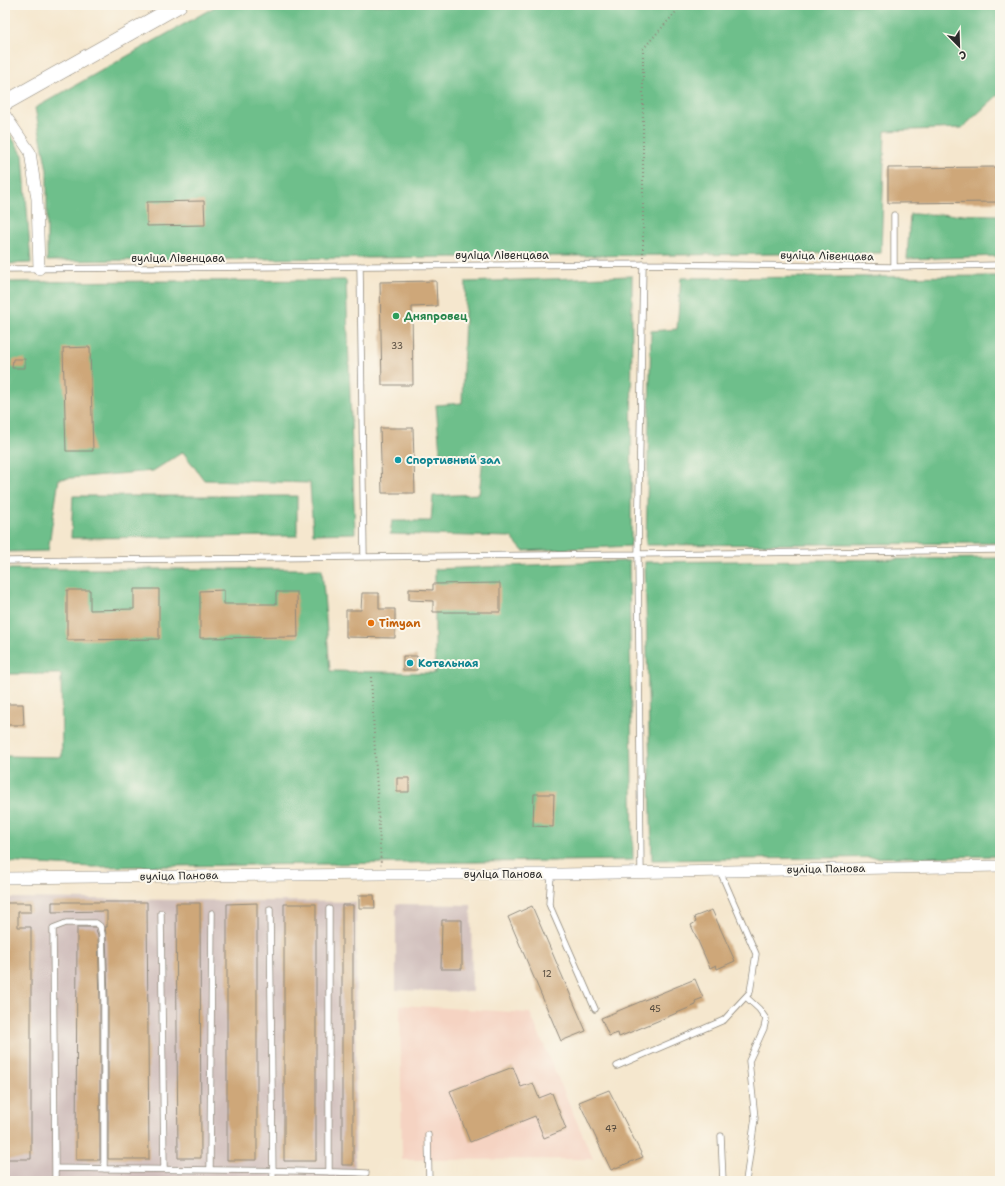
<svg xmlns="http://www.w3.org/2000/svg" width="1005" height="1186" font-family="'Shantell Sans',sans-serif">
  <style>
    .built { fill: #f5d3c2 }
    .industrial { fill: #d1c0bd }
    .forest { fill: #6ebf8b; stroke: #4c755b }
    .building { fill: #cea779 }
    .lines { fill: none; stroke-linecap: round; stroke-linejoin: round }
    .lane-casing { stroke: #90897c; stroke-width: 7 }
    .street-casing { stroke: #90897c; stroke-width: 12 }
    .secondary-casing { stroke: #90897c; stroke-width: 16 }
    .path { stroke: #90897c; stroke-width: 2; stroke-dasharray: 1 3; stroke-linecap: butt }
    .lane { stroke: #fff; stroke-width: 5.5 }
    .street { stroke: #fff; stroke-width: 11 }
    .secondary { stroke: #fff; stroke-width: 15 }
    .leisure-dot { fill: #2e9e5b; stroke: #fbf7ec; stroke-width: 1.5 }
    .culture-dot { fill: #0f9aa8; stroke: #fbf7ec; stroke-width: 1.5 }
    .food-dot { fill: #e8710a; stroke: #fbf7ec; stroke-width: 1.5 }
    .labels { text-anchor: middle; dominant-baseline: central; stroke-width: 4; stroke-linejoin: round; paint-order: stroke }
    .number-label { font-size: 9px; fill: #544a3e }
    .street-label { font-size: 11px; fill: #2b2b2b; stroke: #fbf7ec }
    .leisure-label { font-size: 11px; font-weight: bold; fill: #27864d; stroke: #fbf7ec; text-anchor: start }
    .culture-label { font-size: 11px; font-weight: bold; fill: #0d838f; stroke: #fbf7ec; text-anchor: start }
    .food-label { font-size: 11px; font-weight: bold; fill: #c56008; stroke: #fbf7ec; text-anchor: start }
  </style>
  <rect width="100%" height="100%" fill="#fbf7ec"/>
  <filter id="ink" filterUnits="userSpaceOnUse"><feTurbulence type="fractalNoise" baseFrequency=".025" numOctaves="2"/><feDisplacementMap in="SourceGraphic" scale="8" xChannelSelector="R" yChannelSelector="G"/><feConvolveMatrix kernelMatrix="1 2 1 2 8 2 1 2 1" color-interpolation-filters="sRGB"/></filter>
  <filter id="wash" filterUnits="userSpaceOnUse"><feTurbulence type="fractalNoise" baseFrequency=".012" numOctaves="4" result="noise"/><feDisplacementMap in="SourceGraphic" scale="16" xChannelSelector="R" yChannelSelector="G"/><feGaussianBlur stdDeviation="0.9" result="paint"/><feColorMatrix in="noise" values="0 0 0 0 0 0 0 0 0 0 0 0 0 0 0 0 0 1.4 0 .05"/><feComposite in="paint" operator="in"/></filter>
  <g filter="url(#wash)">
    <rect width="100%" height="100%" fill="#f5e7ce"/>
    <path class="built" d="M400 1005 530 1013 593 1159 402 1160Z"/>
    <path class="industrial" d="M5 898 356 902 355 1178 400 1179V1181H5Z
      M396 904 471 905 472 992 396 990Z"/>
    <path class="forest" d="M218 5H1000V93L962 128 885 131 881 253 47 261V170L35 108Z
      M5 130H7L23 155 31 263 5 264Z
      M910 214 1000 215V256L907 259Z
      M632 276 631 546 523 551 511 537 390 534 392 521H431L433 496 479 494 483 458 440 453 436 405 462 403 466 282Z
      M1000 276V543L646 545 651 331 677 329 681 278Z
      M346 280 355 533 313 534 310 483 204 480 183 452 153 471 59 479 48 551 5 552V282Z
      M73 496H297V536L71 538Z
      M1000 558V856L652 860 645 562Z
      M629 561 633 860 92 867 5 862V756L62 757 61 674H5V569H322L330 671 435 673V569Z"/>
    <g id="blocks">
      <path class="building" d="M1000 167V202L888 203V168Z
        M204 201 205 225 147 226V202Z
        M436 281 437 306 412 307 413 385H382L380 282Z
        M90 347 93 451H66L63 348Z
        M13 359H25V368H12Z
        M380 428H413L415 493H382Z
        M500 583V612H433V601L409 600V589L433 590V584Z
        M134 589H159V639L67 640V590H90V610L134 609Z
        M224 590V604H276V592H297L298 637 200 638V591Z
        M362 593H379V609H395V638L346 637V610H361Z
        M403 656H417V670H403Z
        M5 704H23L24 725H5Z
        M397 778H409V792H397Z
        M534 794H554L553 827 533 826Z
        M359 895H374L375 908H359Z
        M52 902H147L149 1159H108V1001L106 934 105 927H107V911L52 912Z
        M5 903H31V912H18V927H31V1159H5Z
        M176 903H200L201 1158H178Z
        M257 903V1160H227V904Z
        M284 904H316V1161H284Z
        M342 905H353V1165H342Z
        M532 906 586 1031 561 1041 508 917Z
        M712 910 735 961 717 969 716 965 710 968 691 925 696 922 694 917Z
        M442 920H462V969H441Z
        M77 927H95L98 935 100 1001V1160H76Z
        M695 979 703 998 695 1001 696 1005 619 1037 618 1033 609 1036 601 1018Z
        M513 1067 521 1087 533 1083 539 1098 552 1093 566 1129 544 1138 535 1116 470 1142 450 1091Z
        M609 1090 643 1157 611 1170 579 1102Z"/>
    </g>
  </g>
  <g filter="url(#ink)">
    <use href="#blocks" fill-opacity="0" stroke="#90897c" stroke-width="1"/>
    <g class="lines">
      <defs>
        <path id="lane" d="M894 215V267
          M360 266 364 557
          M5 269 643 264 894 267 1000 265
          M5 561 1000 550
          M641 872 638 555 643 264
          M551 875 549 904 595 1009
          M270 909 273 1181
          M161 913 164 1169
          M617 1066 724 1020 750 992 756 954 720 871
          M428 1135 429 1181
          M721 1136 723 1181
          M55 1168V1181
          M104 1169V1001L102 934 100 926 96 923H66L53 928 55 1168C159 1170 262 1169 366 1173
          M210 1169 212 913
          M329 1172V909
          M746 1181 755 1118 749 1061 764 1028 766 1019 759 1009 746 997"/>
        <path id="street" d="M5 115 30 152 37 199 39 269
          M5 878 381 874H561L1000 866"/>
        <path id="secondary" d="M5 103 179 5"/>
      </defs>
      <use href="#lane" class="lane-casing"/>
      <use href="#street" class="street-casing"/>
      <use href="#secondary" class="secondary-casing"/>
      <path class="path" d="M643 257V49L682 5
        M371 677 381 865"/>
      <use href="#lane" class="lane"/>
      <use href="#street" class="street"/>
      <use href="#secondary" class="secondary"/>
    </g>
  </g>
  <circle class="leisure-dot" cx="396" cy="316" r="4"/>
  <g class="culture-dot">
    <circle cx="398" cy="460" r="4"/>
    <circle cx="410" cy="663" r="4"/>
  </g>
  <circle class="food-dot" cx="371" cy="623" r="4"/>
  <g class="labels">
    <g class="number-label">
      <text x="397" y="346">33</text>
      <text x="547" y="974">12</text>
      <text x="655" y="1009">45</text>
      <text x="611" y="1129">47</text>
    </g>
    <g class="street-label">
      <text x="502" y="255">вуліца Лівенцава</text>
      <text transform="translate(827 256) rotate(1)">вуліца Лівенцава</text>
      <text x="178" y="258">вуліца Лівенцава</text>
      <text transform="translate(826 869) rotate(-1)">вуліца Панова</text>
      <text x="503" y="874">вуліца Панова</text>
      <text transform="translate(179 876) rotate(-1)">вуліца Панова</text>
    </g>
    <g class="leisure-label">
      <text x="404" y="316">Дняпровец</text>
    </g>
    <g class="culture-label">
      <text x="406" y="460">Спортивный зал</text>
      <text x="418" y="663">Котельная</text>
    </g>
    <g class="food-label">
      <text x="379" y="623">Timyan</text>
    </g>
  </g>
  <rect width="1005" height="1186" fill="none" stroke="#fbf7ec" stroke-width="20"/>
  <g transform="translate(959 46) rotate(157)" stroke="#fbf7ec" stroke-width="3" paint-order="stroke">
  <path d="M0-3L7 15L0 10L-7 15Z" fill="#2b2b2b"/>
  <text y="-6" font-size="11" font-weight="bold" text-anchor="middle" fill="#2b2b2b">С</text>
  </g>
</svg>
